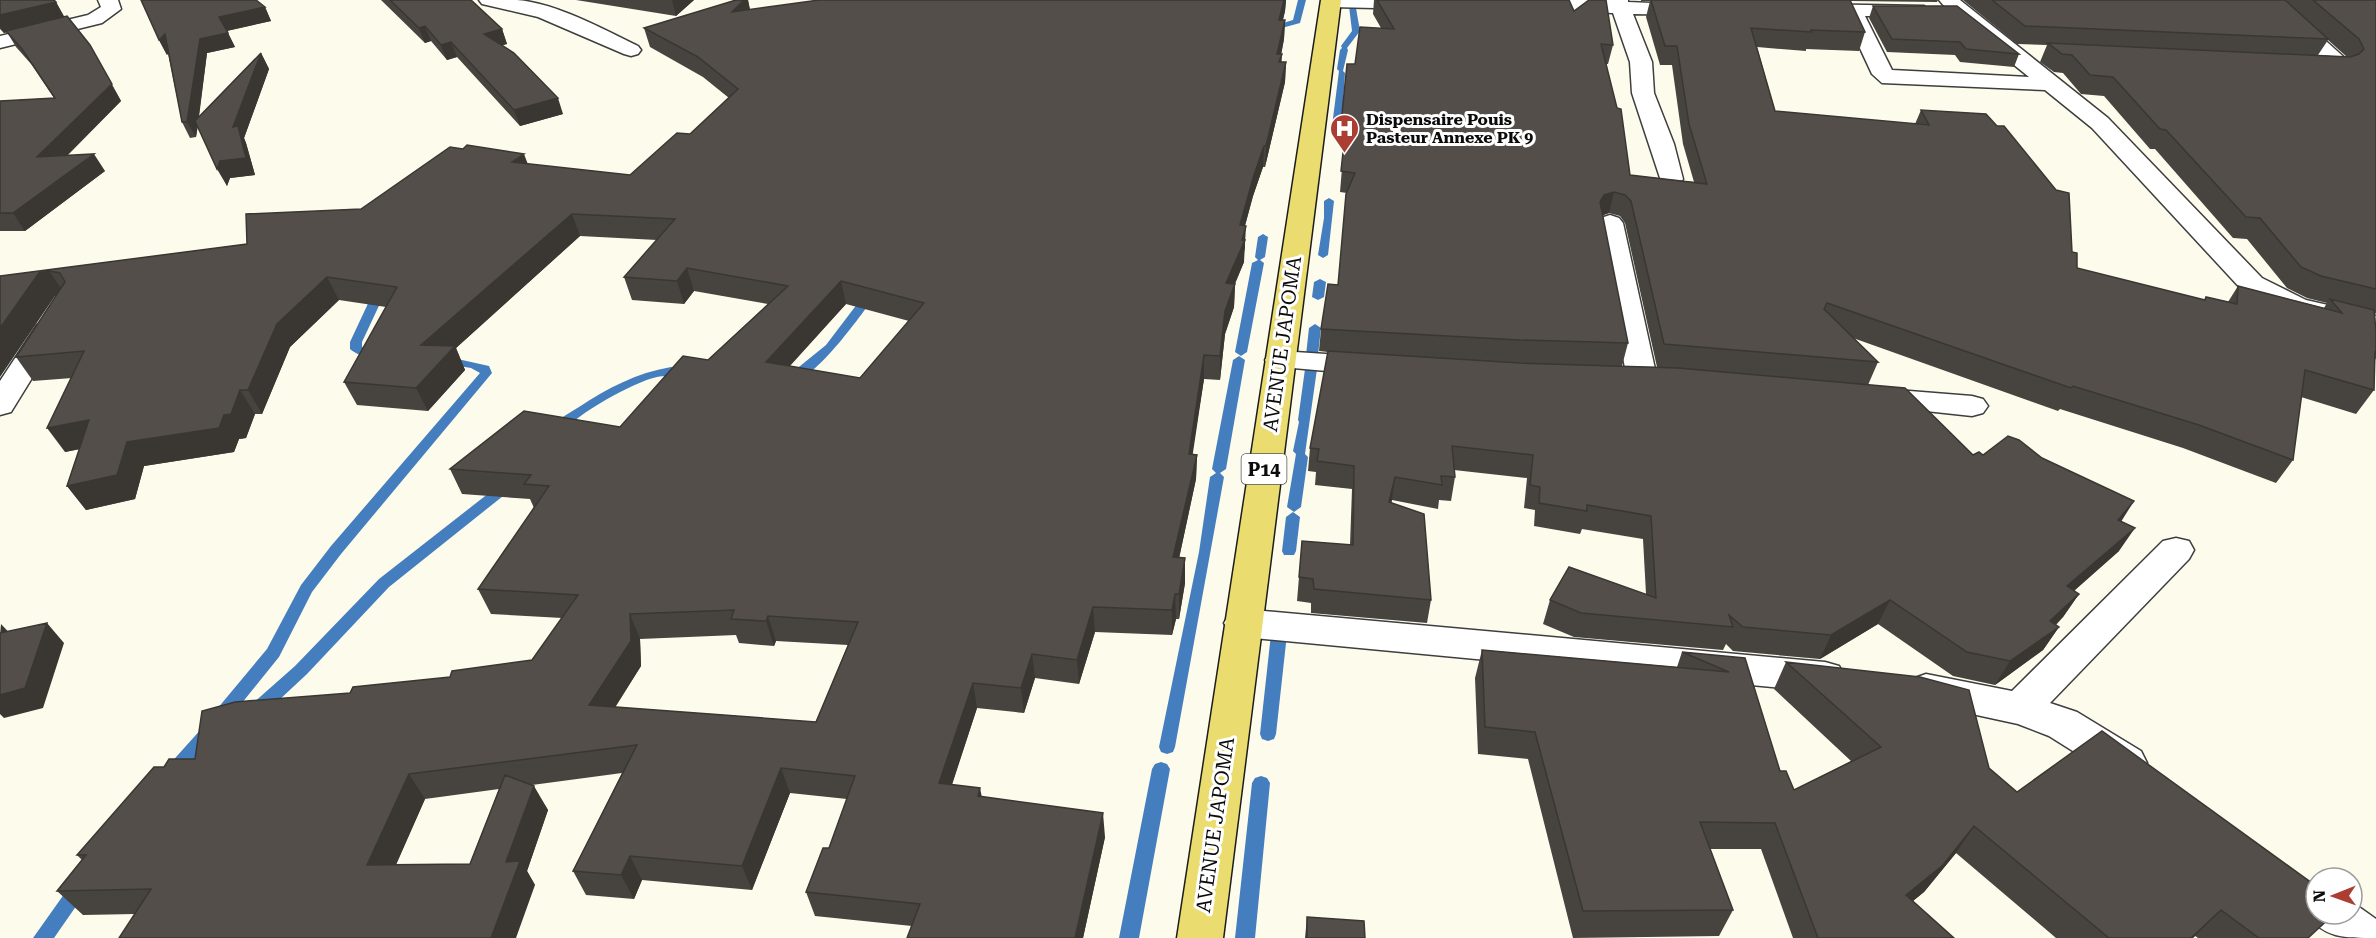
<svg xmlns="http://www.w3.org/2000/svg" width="2376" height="938" font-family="'Roboto Serif',serif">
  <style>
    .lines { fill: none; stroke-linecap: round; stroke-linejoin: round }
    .stream { fill: #457ebe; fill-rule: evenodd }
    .minor-casing { stroke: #3e3e3e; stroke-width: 3 }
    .major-casing { stroke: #1c1c1c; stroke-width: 3 }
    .minor { fill: #fff; fill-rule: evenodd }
    .major { fill: #eadc6f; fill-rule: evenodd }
    .wall { fill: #47433f; fill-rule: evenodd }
    .shaded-wall { fill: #3a3733 }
    .building { fill: #534e49; stroke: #3a3733; stroke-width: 1.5; fill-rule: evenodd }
    .labels { text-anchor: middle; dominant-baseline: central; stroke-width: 6; stroke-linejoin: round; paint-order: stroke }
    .far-poi-label { font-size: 16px; font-weight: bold; fill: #0b0b0b; stroke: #fff; text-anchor: start }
    .shield { fill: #fff; stroke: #545454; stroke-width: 1.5 }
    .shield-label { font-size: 18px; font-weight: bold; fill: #0b0b0b }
    .street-label { font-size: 20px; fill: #0b0b0b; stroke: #fff }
  </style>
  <rect width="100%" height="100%" fill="#fdfcec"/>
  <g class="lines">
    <path class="stream" d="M1298 0H1306L1300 23 1267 32V28L1293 20Z
      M1349 6 1356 8 1360 31 1347 48 1348 50 1343 71 1345 73 1341 134 1336 137 1331 134 1339 71 1337 69 1340 50 1342 48 1341 46 1352 31Z
      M1329 198 1334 201 1328 255 1323 258 1318 255 1324 218V201Z
      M1263 234 1268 237 1265 257 1260 260 1264 263 1247 352 1241 356 1235 352 1252 263 1258 260 1255 257 1258 237Z
      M1320 279 1326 282 1324 297 1318 300 1312 297 1314 282Z
      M871 290 877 293C864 311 812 386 789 381L787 378 789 375 826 345 867 291Z
      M378 292 384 295 362 342V347L382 351 384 354C375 361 358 356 350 349V342L372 295Z
      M1315 324 1321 328 1318 355 1312 359 1306 355 1309 328Z
      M444 356 489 366 492 373 341 554 312 592 279 657 229 719 223 721 217 719 215 714 217 709 267 649 301 585 331 546 480 373 471 368 440 363 438 360 440 357Z
      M1239 356 1245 360 1226 469 1220 473 1224 477 1175 747 1173 752 1167 754 1161 752 1159 747 1199 552 1210 477 1216 473 1212 469 1233 360Z
      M1311 365 1317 369 1305 454 1308 457 1301 507 1294 512 1287 507 1296 454 1293 451 1299 422 1298 420 1305 369Z
      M671 367 687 368 693 372C685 379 668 374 657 377 633 382 577 414 561 433H551L549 430C557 419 568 414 579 407 608 388 636 373 671 367Z
      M508 480 513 482 515 485 513 488 389 587 307 674 263 715 257 717 251 715 249 710 251 705 295 666 379 579 503 482Z
      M1293 512 1300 517 1296 551 1294 555H1284L1282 551 1286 517Z
      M1279 628 1284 630 1287 634 1276 734 1274 739 1268 741 1262 739 1260 734 1271 634 1274 630Z
      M209 725 215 727 217 732 215 737 180 776 174 778 168 776 165 771 168 766 203 727Z
      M1161 762 1167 764 1170 769 1139 938H1119L1152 769 1155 764Z
      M1261 776 1267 778 1270 783 1255 938H1235L1252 783 1255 778Z
      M79 881 86 883 88 889 54 938H33L72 883Z"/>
    <defs>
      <path id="minor" d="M98 0H118L121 9 102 23 0 48V36L88 15 101 7Z
        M479 0C492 0 504 0 517 0 556 3 603 29 638 46L641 50 638 54 631 56 624 54 538 17 482 4Z
        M1322 0H1427L1429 3 1426 7 1419 9 1331 7 1324 5Z
        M1528 0H1628V2L1699 5 1702 9 1699 13 1692 15 1633 14 1652 62 1654 93 1674 144 1683 179 1680 184 1671 186 1662 184 1632 93 1630 62 1613 13 1521 10 1518 6 1521 2Z
        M1939 0H1960L2108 118 2262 278 2306 300 2376 316V334L2286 312 2242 290 2092 128 2045 90 1882 83 1872 74 1845 16 1803 14 1800 10 1803 6 1810 4 1924 6 1927 10 1924 14 1917 16H1865L1892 70 2029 77 1951 14Z
        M2259 0H2280L2346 59 2350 67 2346 71 2339 73 2302 71 2298 67 2302 63 2324 61Z
        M1610 215 1619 218 1623 223 1657 378 1653 384 1642 387 1631 384 1627 378 1597 223 1601 218Z
        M47 322 57 325 61 331 11 412 0 415V381L37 325Z
        M1280 351 1372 357 1383 360 1387 366 1383 372 1372 375 1269 366 1265 360 1269 354Z
        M1872 388 1972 396 1983 399 1988 406 1983 413 1972 416 1861 404 1857 397 1861 390Z
        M2176 538 2189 541 2194 550 2189 559 2050 703 2077 712 2141 751 2147 763 2141 775 2126 780 2111 775 2049 736 2018 724 1912 701 1906 690 1912 679 1926 674 2012 691 2163 541Z
        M1243 609 1825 662 1839 666 1845 677 1839 688 1825 692 1243 637 1230 633 1224 623 1230 613Z
        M2315 899 2316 914H2352V902L2376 919V938C2344 938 2323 938 2308 914Z"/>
      <path id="major" d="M1321 0H1341L1223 938H1177Z"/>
    </defs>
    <use href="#minor" class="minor-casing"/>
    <use href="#major" class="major-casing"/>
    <use href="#minor" class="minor"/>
    <use href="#major" class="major"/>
  </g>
  <path class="wall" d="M0 0 56 2 64 17 90 45 121 101 68 155 105 171 25 231H0V101L54 98 32 65 16 47 7 32 4 33 0 29Z
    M381 0H471L502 29 507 44 502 45 563 114 520 126 457 57 447 60 431 41 425 43Z
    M576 0H694L676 16Z
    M736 0H748L750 10 819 0H1286L1285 11 1283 20H1285L1284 39 1281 54V62H1286L1285 82 1265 167H1263L1253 196 1245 226V248L1244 252V262L1235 284 1234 307 1225 334 1220 380 1204 379 1192 454 1197 455 1196 479 1179 558 1185 583 1179 619H1176L1172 635 1095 632 1079 684 1035 678 1024 713 977 708 952 785 982 797 1105 837 1083 938H907L912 926 815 916 806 892 829 848 847 799 790 793 752 890 642 880 634 899 586 895 573 871 622 773 532 785 548 810 527 871 535 885 135 914 83 915 57 891 82 860 77 855 164 767 195 759 350 693 450 677 532 660 562 618 491 614 478 589 534 508 530 499 462 494 450 469 620 427 708 360 768 304 694 291 684 304 632 300 624 277 657 240 580 236 456 348 465 370 428 411 357 405 344 382 386 307 339 300 290 347 262 414H255L246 438 239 439 234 452 144 466 135 499 86 510 67 486 79 449 65 452 72 378 33 381 16 357 57 295 55 296 0 276 247 244 361 209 528 164 630 175 690 134 729 98 703 77 650 47 644 28ZM846 304 909 321 860 378 790 366ZM736 635 739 643 774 646 776 641 848 645 816 722 615 707 641 666 640 639ZM499 789 470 864 396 865 425 799Z
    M1374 0H1569L1574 11 1613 45 1608 64H1606L1630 175 1694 182 1683 144 1672 65H1660L1646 17 1650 1H1641V0H1938L1937 2 1850 1 1865 32 1859 51 1806 49V51L1757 47 1775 111 1915 124 1921 110 2072 252 2077 268 2204 300 2206 297 2228 302 2238 286 2324 308 2327 303 2307 298 2287 288 2247 239 2233 238 2155 149H2150L2104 96 2081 94 2063 73 2054 72 2040 62 2047 45 2017 44 1963 0H2376V314L2375 313 2376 331V358L2375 360 2374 390 2356 414 2301 397 2293 460 2276 483 2183 448 2060 409 2058 411 1853 338 1878 362 1868 385 1973 455H1983L2121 521 2119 551 2074 591 2079 594 2063 617 2056 625 2059 627 2043 650 1995 685 1953 676 1878 624 1820 659 1733 651 1726 644 1723 650 1574 637 1543 624 1550 600 1646 594 1643 539 1582 529 1580 534 1534 526 1535 510 1524 508 1527 478 1454 470 1455 477 1451 501 1439 500 1438 509 1392 500 1391 503 1431 600 1427 623 1311 613V603L1297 601 1302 541 1350 545 1352 489 1315 485 1316 472 1308 471 1310 448 1328 352 1319 351 1321 329 1338 285 1347 193 1340 192 1344 144H1340L1347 64H1355L1381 28 1373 14ZM2328 40 2347 57 2318 55ZM1609 213 1620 216 1625 223 1657 367 1622 366 1628 343 1602 215Z
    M1873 6 2019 54 2014 67 1960 62 1955 55 1887 52 1869 18Z
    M265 7 271 21 227 31 235 47 207 53 199 117 261 53 269 69 244 138 246 143 255 175 230 178 227 186 198 126 196 137 190 138 182 122 168 53 167 55 159 40Z
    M1482 650 1677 667 1682 652 1745 658 1780 771 1794 790 1851 761 1774 689 1786 662 1989 768 2017 792 2308 938H2198L2195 936 2193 938H2056L1956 853 1924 892 1913 901 1954 938H1793L1761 849H1710L1733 910 1719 936 1573 938 1528 759 1478 754 1475 678Z
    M1307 917 1365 938H1305Z"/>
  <path class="shaded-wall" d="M672 0H694L676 16Z
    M744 0H748L751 15 732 12Z
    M1284 0H1286L1285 11 1278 39 1279 20Z
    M56 2 65 18 4 33 0 27V15Z
    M265 7 271 21 226 31 219 17Z
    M1285 20 1284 39 1280 61 1282 54 1281 74 1277 54Z
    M425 26 431 41 425 43 419 28Z
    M502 29 507 44 490 49 484 34Z
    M228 33 235 47 207 53 196 137 187 122 200 39Z
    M165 34 172 49 167 55 159 40Z
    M451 42 457 57 447 60 441 45Z
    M90 45 121 101 48 174 37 157Z
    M261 53 269 69 244 138 246 143 255 175 230 178 227 186 217 169Z
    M1286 62 1285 82 1265 167 1266 146Z
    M558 98 563 114 520 126 514 110Z
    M1264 146 1263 167 1253 196 1239 247 1240 225 1254 175Z
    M94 154 105 171 25 231 13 213Z
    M524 154 532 175 512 162Z
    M1614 192 1609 213 1599 217 1600 202 1604 195Z
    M572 214 580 236 456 348 465 370 428 411 416 388 421 345Z
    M1246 226 1244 262 1225 306 1226 283Z
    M687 268 694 291 684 304 677 281Z
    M49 271 65 294 55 296 0 377V328L39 273Z
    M327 277 339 300 290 347 262 414 248 390 277 324Z
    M841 281 846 304 772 385 766 362Z
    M1235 284 1234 307 1225 334 1220 380V356L1225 311Z
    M1204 355V379L1189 479V454Z
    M240 390 255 414 246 438 239 439 234 452 144 466 135 499 86 510 67 486 127 442Z
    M89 420 107 444 65 452 47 428Z
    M1197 455 1196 479 1174 582 1173 557Z
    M1395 477 1392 500 1385 525 1389 502Z
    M2134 501 2119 525 2118 520Z
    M2135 528 2119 551 2052 610 2067 586Z
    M1185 558V583L1179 619V594Z
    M1175 594 1176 619 1172 635V610Z
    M2079 594 2063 617 2037 642 2059 627 2043 650 1995 685 2010 661 2050 621Z
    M1890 600 1878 624 1820 659 1831 635Z
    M1093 607 1095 632 1079 684 1077 660Z
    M630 614 640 639 641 666 601 730 589 705Z
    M768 616 776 641 774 646 766 621Z
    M47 623 64 643 43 708 4 718 0 714V678Z
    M1 624 19 643 0 635Z
    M1032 654 1035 678 1024 713 1021 688Z
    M973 683 977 708 944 808 939 783Z
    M781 768 790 793 752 890 742 866Z
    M409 774 425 799 385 889 367 865Z
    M534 786 548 810 527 871 535 885 516 938H491L506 862Z
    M980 788 985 812 978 796Z
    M1103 813 1105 837 1083 938H1075Z
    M1974 826 1956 853 1924 892 1888 921 1906 895Z
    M630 856 642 880 634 899 621 875Z
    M2221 910 2193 938H2191Z"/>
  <path class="building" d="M0 0H54L56 2 0 15Z
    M141 0H256L265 7 219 17 228 33 200 39 187 122H182L165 34 159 40Z
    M390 0H471L502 29 484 34 514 53 558 98 514 110 451 42 441 45 425 26 419 28Z
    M736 0H744L732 12 819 0H1284L1279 20H1285L1277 54H1282L1279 62H1286L1266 146H1264L1254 175 1240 225 1246 226 1242 240H1245L1226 283 1235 284 1225 311 1220 356 1204 355 1189 454 1197 455 1173 557 1185 558 1179 594H1175L1172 610 1093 607 1077 660 1032 654 1021 688 973 683 939 783 980 788 978 796 1103 813 1075 938H907L920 904 806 892 823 848H829L855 776 781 768 742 866 630 856 621 875 573 871 637 745 409 774 367 865 470 864 505 775 534 786 506 862 520 861 491 938H119L151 889 57 891 86 855H77L154 767H164L169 759H195L202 711 235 702 350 693 353 687 450 677 452 671 532 660 578 595 478 589 549 486 524 484 531 475 450 469 524 411 620 427 683 356 708 360 788 286 687 268 677 281 624 277 675 219 572 214 421 345 455 346 416 388 344 382 397 287 327 277 277 324 248 390H240L231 414 224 415 219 428 127 442 117 475 67 486 89 420 47 428 84 351 16 357 65 282 60 273 49 271 39 273 0 328V276L247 244 246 214 361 209 450 147 463 149 467 145 524 154 512 162 630 175 677 133 690 134 738 89 698 57 644 28ZM841 281 924 303 860 378 766 362ZM734 610 731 619 766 621 768 616 858 622 816 722 589 705 631 641 630 614Z
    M1377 0H1569L1574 11 1589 0H1606L1613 45 1601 44 1617 108 1621 109 1630 175 1707 184 1689 124 1677 46H1665L1651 0H1850L1865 32 1811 30 1812 32 1751 28 1775 111 1929 125 1921 110 1986 114 1997 126H2004L2056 190 2069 193 2072 252 2077 253V268L2205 300 2206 297 2237 304 2238 286 2342 313 2330 299 2374 310 2376 331V353L2375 352 2374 390 2305 370 2293 460 2199 425 2073 386 2071 388 1827 303 1824 309 1878 362 1664 344 1631 201 1625 195 1614 192 1604 195 1600 202 1628 343 1520 340 1321 329 1328 284 1338 285 1346 194 1355 173 1341 171 1346 124H1341L1347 64H1355L1360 27 1394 29Z
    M1992 0H2285L2328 39 2025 26Z
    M2313 0H2376V289L2321 276 2301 267 2260 218 2246 217 2166 130 2160 129 2113 77 2090 75 2072 55 2062 54 2048 43 2350 57 2359 54 2364 49 2359 39Z
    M1873 6H1957L2019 54 1966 49 1960 42 1892 39Z
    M67 16 90 45 112 84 37 157 94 154 13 213H0V101L55 98 22 49 6 31Z
    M261 53 233 127 238 126 246 158 220 161 217 169 195 121Z
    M1328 351 1520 363 1678 368 1905 388 1973 455 1979 452 1983 455 2008 436 2019 440 2042 458 2134 501 2118 520 2135 528 2067 586 2079 594 2050 621 2059 627 2010 661 1967 652 1890 600 1831 635 1743 627 1729 615 1733 627 1581 613 1550 600 1569 567 1656 598 1651 516 1587 505V511L1539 503 1540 487 1530 485 1533 455 1452 446 1455 477 1441 476 1442 485 1395 477 1389 502 1424 514 1431 600 1314 589 1313 579 1299 577 1302 541 1353 545 1354 466 1317 461 1319 449 1310 448Z
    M47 623 25 688 0 695V633Z
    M1482 650 1729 672 1682 652 1745 658 1780 771H1786L1794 790 1881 747 1786 662 1920 677 1969 690 1989 768 2017 792 2102 731 2316 886V914H2334L2308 938H2259L2221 910 2191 938H2109L1974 826 1943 865 1906 895 1954 938H1818L1775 823 1700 822 1733 910 1583 911 1535 732 1485 727Z
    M1307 917 1364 921 1365 938H1307Z"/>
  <defs>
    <symbol id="hospital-pin" viewBox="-11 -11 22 30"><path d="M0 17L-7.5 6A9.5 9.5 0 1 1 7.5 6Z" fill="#ac3d33" stroke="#fff"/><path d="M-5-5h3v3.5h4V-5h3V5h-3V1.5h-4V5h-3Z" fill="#fff"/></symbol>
  </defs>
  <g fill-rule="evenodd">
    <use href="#hospital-pin" x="1328" y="112" width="33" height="45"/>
  </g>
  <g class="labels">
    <g class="far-poi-label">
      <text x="1366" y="119">Dispensaire Pouis<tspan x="1366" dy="18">Pasteur Annexe PK 9</tspan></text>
    </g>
    <rect class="shield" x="1241.5" y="454" width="45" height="30" rx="4.5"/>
    <g class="shield-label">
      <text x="1264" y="469">P14</text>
    </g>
    <g class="street-label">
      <text transform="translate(1282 344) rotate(-82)">AVENUE JAPOMA</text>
      <text transform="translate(1215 825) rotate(-82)">AVENUE JAPOMA</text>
    </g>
  </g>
  <g transform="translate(2334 896) rotate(269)"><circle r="28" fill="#ffffff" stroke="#9d9d9d" stroke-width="1.5"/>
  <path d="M0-4.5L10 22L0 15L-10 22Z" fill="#ac3d33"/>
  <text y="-9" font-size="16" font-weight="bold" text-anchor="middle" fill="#0b0b0b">N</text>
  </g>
</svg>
